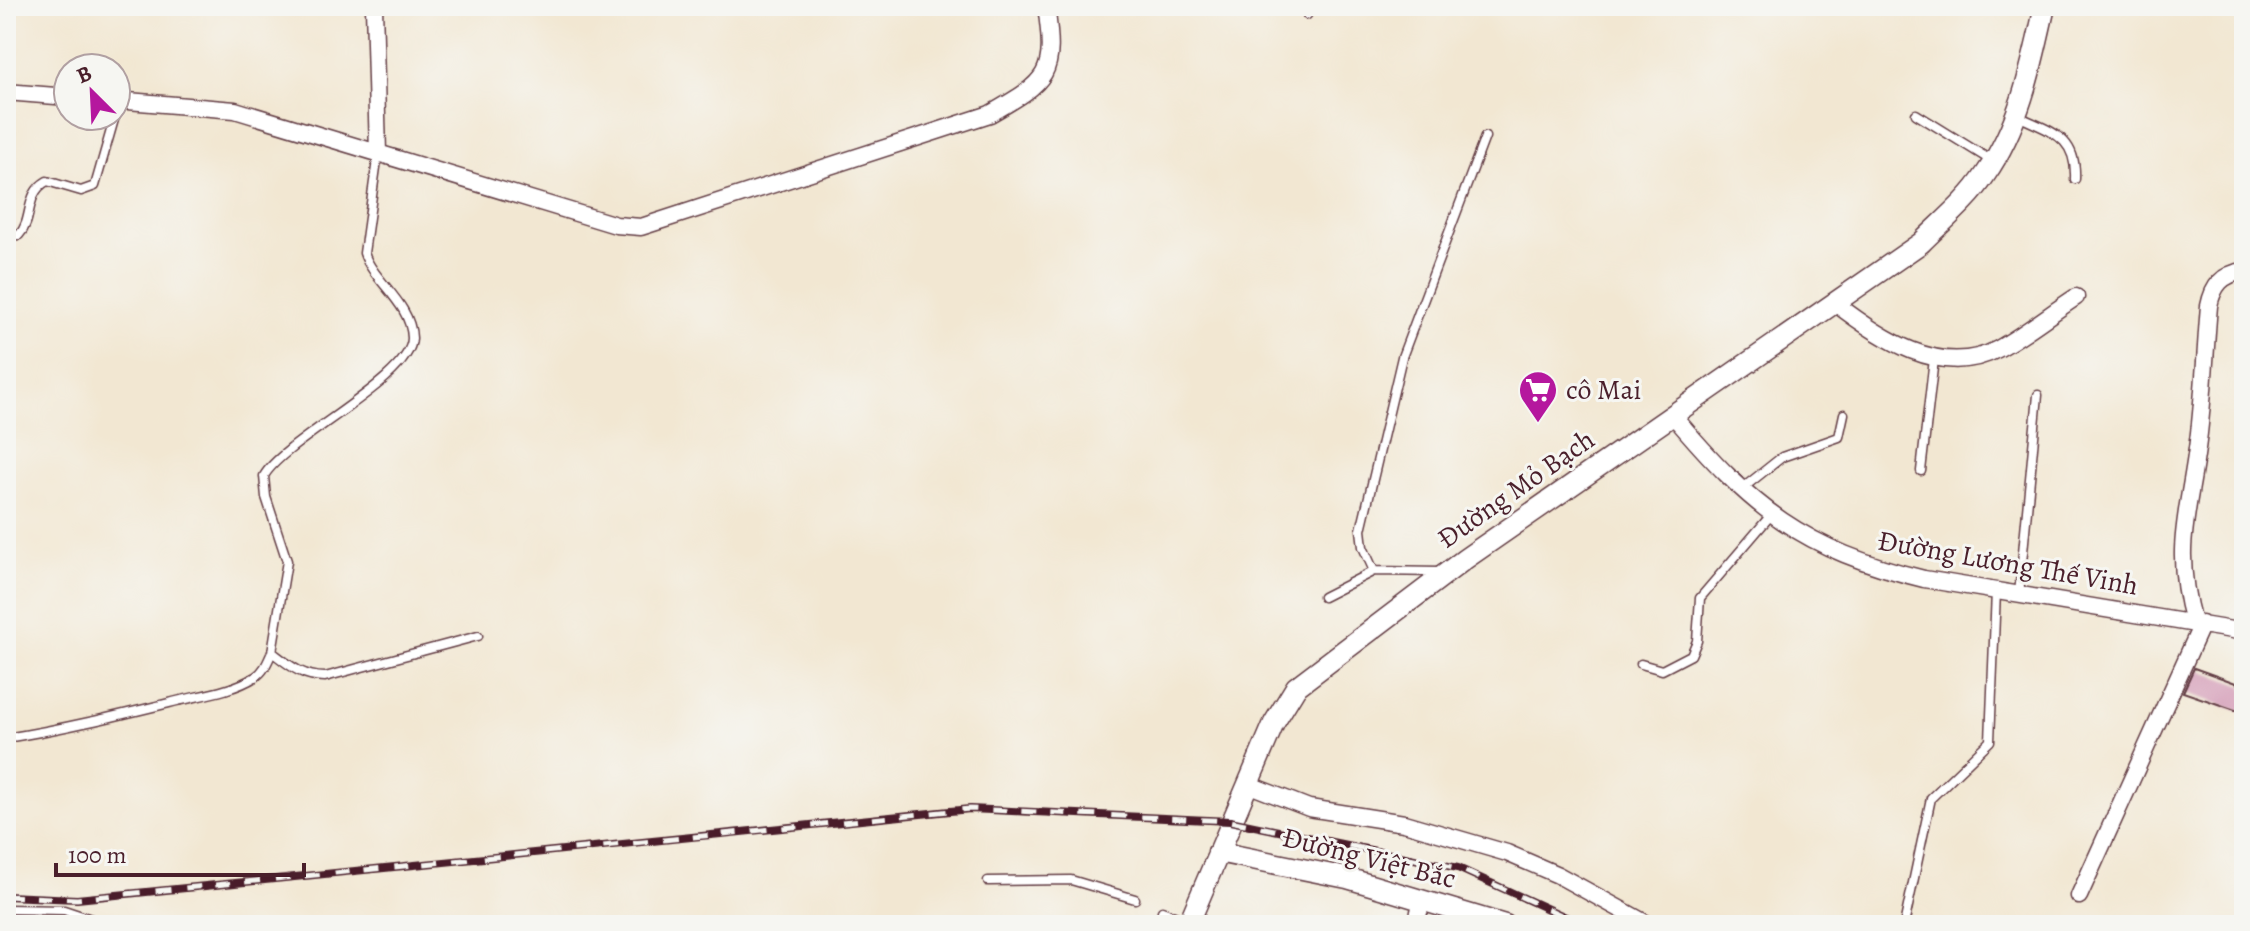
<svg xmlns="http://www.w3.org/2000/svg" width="2250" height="931" font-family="Alegreya,serif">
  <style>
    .building { fill: #d399b5 }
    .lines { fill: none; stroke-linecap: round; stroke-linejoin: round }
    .service-casing { stroke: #633d44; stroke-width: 11 }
    .minor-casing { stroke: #633d44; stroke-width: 19 }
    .tertiary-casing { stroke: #633d44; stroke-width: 23 }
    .service { stroke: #fff; stroke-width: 8 }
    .minor { stroke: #fff; stroke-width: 16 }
    .tertiary { stroke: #fff; stroke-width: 20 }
    .rail-casing { stroke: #4a1f2b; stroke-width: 8 }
    .rail { stroke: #f6f6f2; stroke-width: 5; stroke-dasharray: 15; stroke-linecap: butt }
    .labels { text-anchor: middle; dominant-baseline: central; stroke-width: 6; stroke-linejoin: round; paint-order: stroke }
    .poi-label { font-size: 28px; fill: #4a1f2b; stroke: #f6f6f2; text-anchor: start }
    .street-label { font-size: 28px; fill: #4a1f2b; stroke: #f6f6f2 }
  </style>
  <rect width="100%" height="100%" fill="#f6f6f2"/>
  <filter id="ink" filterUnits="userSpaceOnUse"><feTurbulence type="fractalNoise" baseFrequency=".0125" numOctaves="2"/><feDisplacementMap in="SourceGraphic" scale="16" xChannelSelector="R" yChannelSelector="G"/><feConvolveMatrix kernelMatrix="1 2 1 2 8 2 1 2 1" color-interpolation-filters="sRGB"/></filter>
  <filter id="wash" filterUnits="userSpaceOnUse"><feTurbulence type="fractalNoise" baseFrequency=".006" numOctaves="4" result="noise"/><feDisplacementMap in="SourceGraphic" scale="32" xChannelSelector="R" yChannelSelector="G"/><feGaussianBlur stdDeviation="1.8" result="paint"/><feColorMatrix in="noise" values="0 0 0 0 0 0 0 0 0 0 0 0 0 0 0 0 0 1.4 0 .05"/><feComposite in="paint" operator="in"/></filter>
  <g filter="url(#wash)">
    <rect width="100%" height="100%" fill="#f2e7d2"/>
    <g id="blocks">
      <path class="building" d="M2194 668 2244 686V713L2183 692Z"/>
    </g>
  </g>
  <g filter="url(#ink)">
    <use href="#blocks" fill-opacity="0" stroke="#633d44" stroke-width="2"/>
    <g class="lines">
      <defs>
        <path id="service" d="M1303 6 1307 15
          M1916 114 1992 161
          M2016 115C2050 132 2077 135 2075 179
          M6 236 19 235C34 219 24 194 47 181L81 191 95 186 115 116
          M1921 471 1934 359
          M1743 488 1782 457 1839 437 1844 414
          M1374 571 1363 547 1361 530 1402 357 1485 137
          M2019 594 2038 395
          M1323 597 1374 571 1440 572
          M272 652C289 665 302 677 325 677L478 636
          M1641 664 1662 670 1691 655 1697 641 1700 598 1771 515
          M6 738C64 729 120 715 177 701 202 695 233 691 255 677 264 672 268 661 272 652L287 561 266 497 264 476C285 439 412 379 412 338 411 303 373 281 364 253L378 153
          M988 881 1071 880 1135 899
          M6 909 64 910 109 925
          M1162 911 1189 922
          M1904 925 1931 798 1990 741 1996 591"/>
        <path id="minor" d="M374 6 378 153
          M6 92 68 97
          M116 100 235 110 616 225 641 227 990 114C1049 80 1056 75 1046 6
          M1835 303C1879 337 1941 380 1998 349 2025 334 2050 314 2076 297
          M1672 414C1751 508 1803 550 1924 579L2244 632
          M2193 622C2172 547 2189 514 2198 441 2204 396 2205 351 2209 306 2213 286 2222 274 2244 271
          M1247 784 1309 808 1404 823 1507 853 1558 875 1649 925
          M2079 896 2202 624
          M1416 925 1422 899"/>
        <path id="tertiary" d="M1218 852 1347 878 1505 925
          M1188 925 1274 723 1296 687 1465 559 1921 243C1942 222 1969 200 1985 175 2020 125 2032 65 2045 6"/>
      </defs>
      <use href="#service" class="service-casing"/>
      <use href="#minor" class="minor-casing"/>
      <use href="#tertiary" class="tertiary-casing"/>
      <use href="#service" class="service"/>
      <use href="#minor" class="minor"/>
      <use href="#tertiary" class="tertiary"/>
      <defs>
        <path id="rail" d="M6 896 77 899 970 809 1230 821 1458 868 1583 925"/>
      </defs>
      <use href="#rail" class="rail-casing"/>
      <use href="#rail" class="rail"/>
    </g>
  </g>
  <defs>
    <symbol id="supermarket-pin" viewBox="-11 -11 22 30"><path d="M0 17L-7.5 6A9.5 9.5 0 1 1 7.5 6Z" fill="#b5179e" stroke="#f6f6f2"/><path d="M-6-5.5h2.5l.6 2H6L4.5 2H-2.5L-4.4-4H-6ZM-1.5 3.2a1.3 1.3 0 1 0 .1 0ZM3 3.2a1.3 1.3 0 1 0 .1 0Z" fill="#fff"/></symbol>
  </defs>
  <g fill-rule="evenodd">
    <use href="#supermarket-pin" x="1516" y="368" width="44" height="60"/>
  </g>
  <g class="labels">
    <g class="poi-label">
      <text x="1566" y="390">cô Mai</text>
    </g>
    <g class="street-label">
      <text transform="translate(1516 489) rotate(-35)">Đường Mỏ Bạch</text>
      <text transform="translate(2008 563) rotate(10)">Đường Lương Thế Vinh</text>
      <text transform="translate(1369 858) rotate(14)">Đường Việt Bắc</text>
    </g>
  </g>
  <rect width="2250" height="931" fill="none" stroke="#f6f6f2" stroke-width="32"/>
  <g transform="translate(92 92) rotate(336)"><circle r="38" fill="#f6f6f2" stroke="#b1a0a2" stroke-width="2"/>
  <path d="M0-6L14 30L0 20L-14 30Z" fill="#b5179e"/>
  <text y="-12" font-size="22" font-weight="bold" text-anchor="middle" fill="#4a1f2b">B</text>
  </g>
  <path d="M56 863v12h248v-12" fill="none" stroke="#4a1f2b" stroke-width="4"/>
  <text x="68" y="863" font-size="24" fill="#4a1f2b" stroke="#f6f6f2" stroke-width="6" paint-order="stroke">100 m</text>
</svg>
